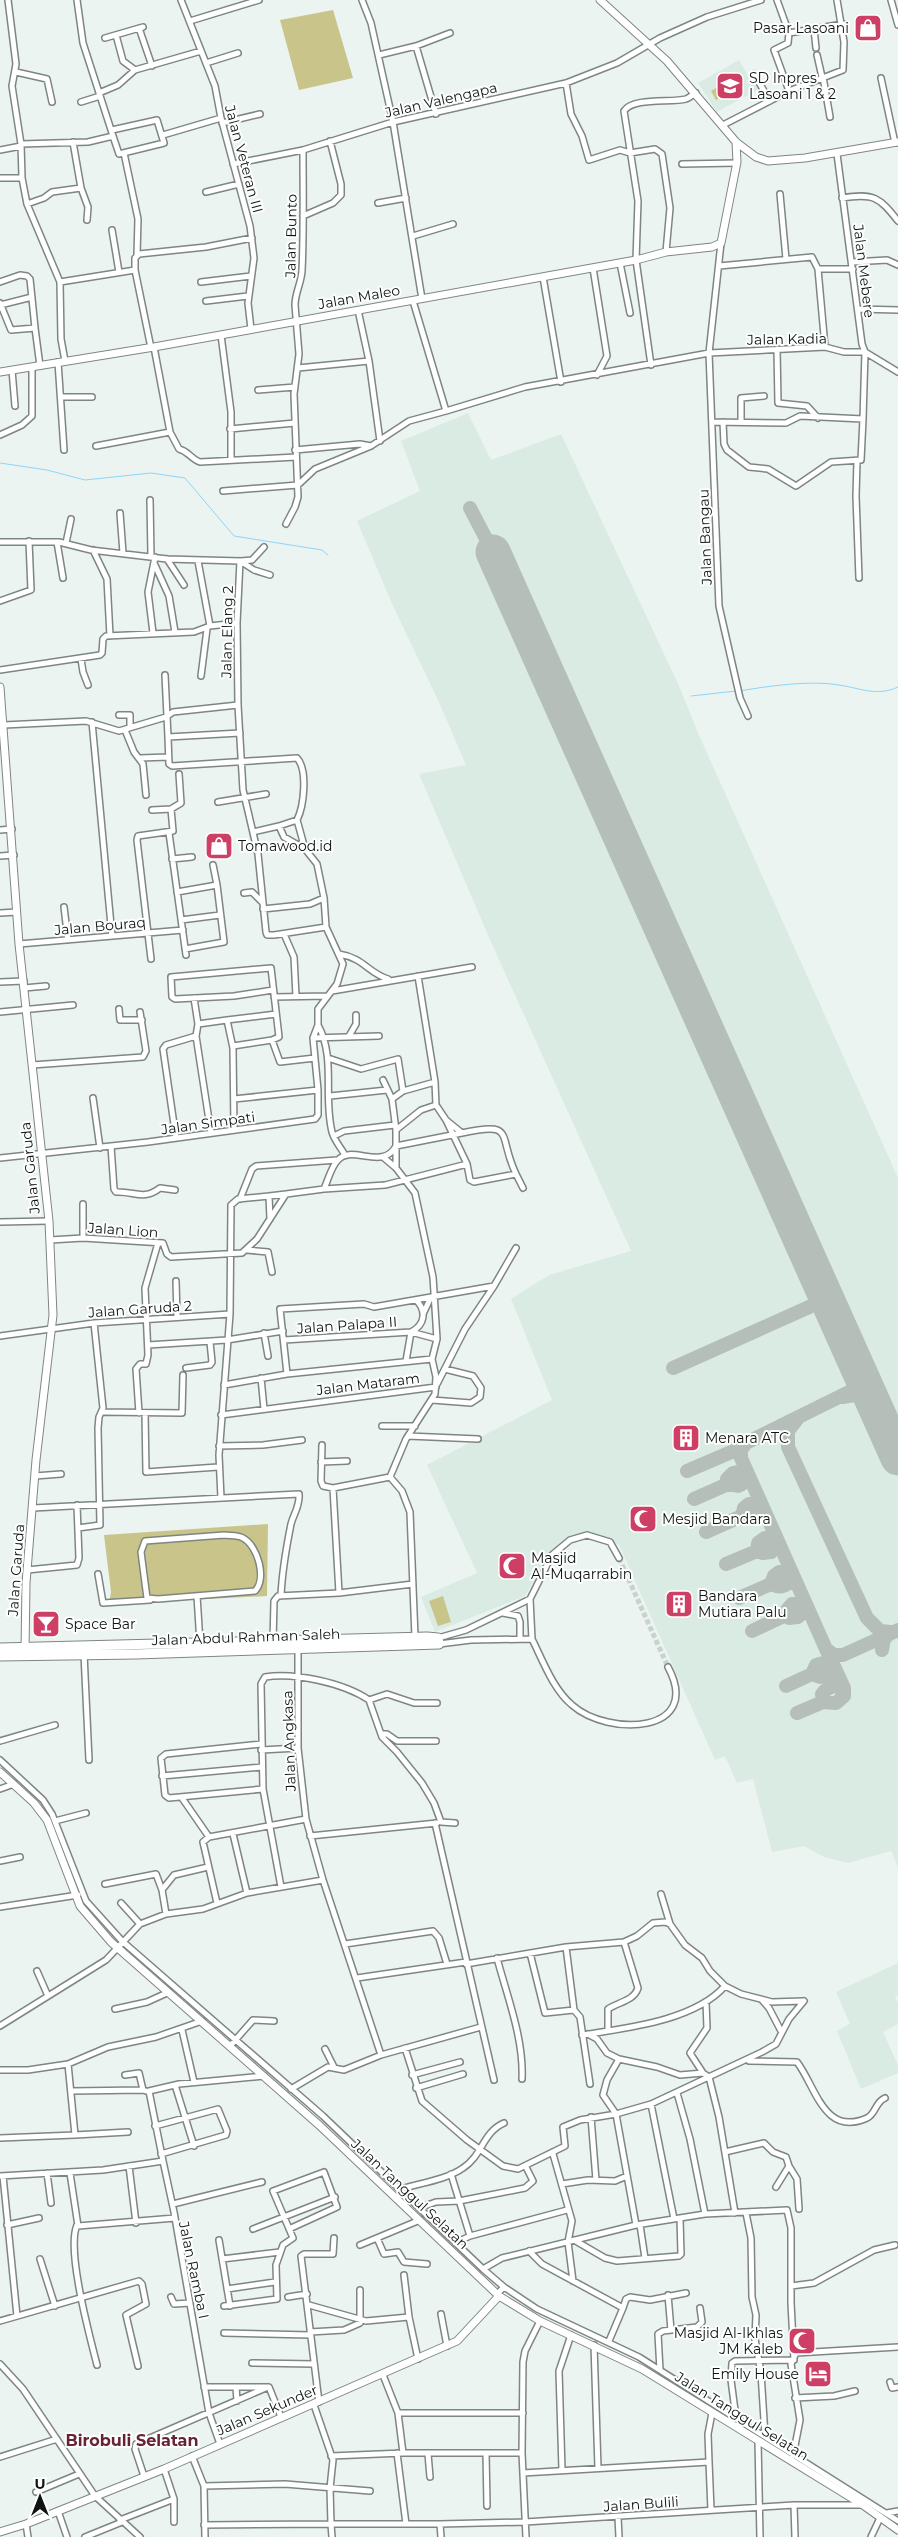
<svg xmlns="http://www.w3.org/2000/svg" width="898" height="2537" font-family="Montserrat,sans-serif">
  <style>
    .built { fill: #daebe4 }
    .green { fill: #c9c58a }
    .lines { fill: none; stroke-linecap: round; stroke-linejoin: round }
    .stream { stroke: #8dd5fa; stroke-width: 1 }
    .taxiway { stroke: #b6beba; stroke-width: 14 }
    .runway { stroke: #b6beba; stroke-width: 35 }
    .street-tunnel { stroke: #cad2cf; stroke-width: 5; stroke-dasharray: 5 2.5; stroke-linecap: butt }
    .street-casing { stroke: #7e8683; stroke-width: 8 }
    .secondary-casing { stroke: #7e8683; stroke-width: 9 }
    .highway-casing { stroke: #7e8683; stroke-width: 11 }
    .street { stroke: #fff; stroke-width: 5 }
    .secondary { stroke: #fff; stroke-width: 7 }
    .highway { stroke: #fff; stroke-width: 9 }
    .labels { text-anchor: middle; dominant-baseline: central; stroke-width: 4; stroke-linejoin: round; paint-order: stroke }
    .poi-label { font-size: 14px; fill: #101312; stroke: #fdfffe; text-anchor: start }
    .street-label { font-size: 14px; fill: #101312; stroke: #fdfffe }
    .quarter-label { font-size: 16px; font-weight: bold; fill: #682333; stroke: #fdfffe }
  </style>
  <rect width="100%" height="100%" fill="#ebf4f0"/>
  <path class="built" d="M739 60 751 81 756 79 761 88 717 112 698 83Z
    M468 413 491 460 561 434 680 688 698 733 898 1178V1867L891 1851 848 1863 824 1857 804 1846 772 1852 753 1779 737 1783 725 1756 715 1760 619 1545 584 1533 572 1535 548 1556 525 1596 435 1632 421 1597 477 1573 427 1465 552 1400 511 1299 549 1275 631 1251 491 942 419 774 466 765 438 700 393 606 357 521 420 491 401 441Z
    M898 1963V1995L895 1997 898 2003V2024L883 2032 898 2065V2073L861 2089 837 2031 850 2024 836 1992Z"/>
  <path class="green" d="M333 10 353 78 299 90 280 20Z
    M735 77 740 86 716 100 711 91Z
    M268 1524 267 1596 109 1604 111 1592 104 1535Z
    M443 1596 451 1622 438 1626 429 1601Z"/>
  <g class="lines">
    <path class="stream" d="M0 463 47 470 85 480 151 473 185 478 234 536 322 550 328 555
      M740 691C767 686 812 680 839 685 860 688 877 697 898 687
      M691 696 736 691"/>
    <path class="taxiway" d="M470 508 493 552
      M857 1366 856 1383 851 1391 746 1443 741 1450V1458L826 1649 834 1655H843L898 1630
      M673 1368 827 1299
      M843 1397 860 1394 873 1401
      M798 1418 788 1431V1447L867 1618 880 1631 891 1632 884 1639 882 1650
      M687 1471 743 1447
      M694 1499 728 1484 738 1486 742 1484 748 1475 743 1471 733 1473 727 1479 728 1484
      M706 1532 742 1516 744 1508 749 1504 762 1506 760 1513 754 1518 742 1516
      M726 1564 757 1551 758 1543 765 1538 777 1540 771 1552 763 1553 757 1551
      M739 1598 771 1584 774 1576 779 1572 792 1574C791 1586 781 1589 771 1584
      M752 1631 786 1615 789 1618 798 1617 807 1607 803 1604H792L786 1611V1615
      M827 1662 833 1665 828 1674 820 1677 812 1674 816 1665Z
      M786 1686 812 1674
      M823 1702 822 1694C827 1687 836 1684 844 1688
      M797 1713 823 1702 836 1703 844 1696V1688L826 1649"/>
    <path class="runway" d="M493 552 898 1458"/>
    <path class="street-tunnel" d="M619 1558 668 1667"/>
    <defs>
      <path id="street" d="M8 0 16 64 12 86 21 144 22 178 27 204 60 282 61 339 65 361
        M181 0 215 86 221 118 250 226 254 258 248 303 251 329
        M362 0 371 23 393 122 422 299
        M777 0 789 33 843 24
        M891 0 898 25
        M190 21 259 0
        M139 28 152 66
        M814 29 816 48
        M789 33 788 43 774 50 789 91
        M116 35 123 61 135 70
        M105 38 143 27
        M416 46 436 114
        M379 55 416 46 450 33
        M817 55 822 77
        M206 63 238 53
        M16 72 47 79 52 102
        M754 74 770 101
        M823 77 830 117
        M881 78 895 143
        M566 83 571 114 582 136 589 160 620 150 630 153 655 149 662 154 670 208 666 252
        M99 93 118 85 135 70 201 51
        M81 102 100 96
        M222 123 260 114
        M723 125 789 91 843 70 844 42 837 0
        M112 130 157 120 164 143 119 154 113 136
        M163 135 221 118
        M21 144 88 142 113 136 83 43 77 0
        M0 150 21 146
        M124 153 138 219 137 255
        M837 154 862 344 865 352 898 372
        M233 164 303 150 393 122 566 83 617 63 660 38 707 17 761 0
        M682 164 737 163
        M0 178H22
        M81 188 88 207 87 220
        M206 192 239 184
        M780 194 786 259
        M842 198C874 193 879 197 898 221
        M378 203 406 198
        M27 204 44 198 52 192 81 188 73 142
        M303 216 333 203 341 195V184L330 141
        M112 230 119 272
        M413 236 453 224
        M721 243 709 353 719 606 740 698 748 716
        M853 262 887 260 898 265
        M620 263 630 313
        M719 266 812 257 818 269 825 347
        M593 268 607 356 597 375
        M818 269H853
        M135 270 151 348
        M543 277 561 382
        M0 282 20 275 27 276 30 279 35 328
        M60 282 135 270V258L139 254 206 247 252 238
        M201 282 251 276
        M206 301 248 296
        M0 303 11 330 35 328 40 366
        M0 305 32 297
        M859 309 898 310
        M358 310 369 361 380 441
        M221 335 231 412V459
        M154 347 170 432 179 449C188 451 191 459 200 462L296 457
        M777 349 778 403 807 406 818 418
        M58 362 64 450
        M651 365 636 260 638 201 624 111C633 97 671 103 686 99 689 98 692 95 696 93
        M298 368 369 361
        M12 370 15 406
        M258 390 295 387
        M61 397H92
        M446 411 525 387 709 353 825 347 844 352H865L863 419 800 416 786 423 712 422
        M723 422 724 444 727 450 749 467 768 469 796 486 831 462 861 460 863 419
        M741 422V398L764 396
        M230 429 295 423
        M0 435 22 425 32 416V367
        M96 446 170 432
        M295 450 360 444 371 446
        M857 461 856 496 859 578
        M223 491 298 485 315 469 371 446 409 421 446 411 413 301
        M150 500 151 556
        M120 513 123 553
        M286 524 295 507 298 497 294 394 299 354 295 305C295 293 301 284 302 271 304 231 303 190 303 150
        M0 542H59L91 550 167 559 240 561 237 623 238 705 243 790 258 854 266 932 267 935H274L326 927
        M57 542 63 578
        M66 543 71 519
        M93 550 107 579 110 636
        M167 559 184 585
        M198 561 210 626
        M240 561 254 570 270 575
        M241 561 252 560 264 547
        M154 563 169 596 175 632
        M0 601 31 590 29 541
        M153 633 148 592 155 557
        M81 659 83 672 88 685
        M0 670 100 655 102 653 103 639 106 636 194 632 210 626 237 623
        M165 675 168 737 240 733
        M201 676 207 629
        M119 715H130V727
        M92 722 112 936
        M4 725 86 721 119 731 166 717 173 712 238 705
        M125 730 134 752 143 764 146 795
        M168 737 169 764 172 766 297 758C308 770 304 806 297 820
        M140 758 168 757
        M218 802 266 794
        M171 809 181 803 179 774
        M279 826 297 820 305 849
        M0 830 12 829
        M169 833 186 955
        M0 856 14 855
        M172 859 192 857
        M213 865 217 885
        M177 892 217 885 224 942 185 949
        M244 893 252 892 262 902
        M64 907 68 940
        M263 909 310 904 324 898
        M0 913 17 912
        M181 920 220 915
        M284 934 294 957 296 996
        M19 944 183 930
        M339 954C364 958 368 973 388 979
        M151 959 137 840 138 836 173 831 171 809 152 810
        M418 976 435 1082 436 1105
        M0 982 24 981
        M24 988 46 986
        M332 991 472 967
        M274 997 327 996
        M194 998 198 1024
        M119 1009 120 1020H142
        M0 1012 73 1005
        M318 1025C336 1058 323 1096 332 1132 334 1140 341 1148 345 1155
        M196 1036 211 1133
        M349 1036 356 1024V1015
        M313 1038 379 1036
        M272 1040 280 1062 315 1058
        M233 1046 272 1040 279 1037 271 968 171 977 172 997 175 999 234 996 273 990
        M328 1058 361 1069 398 1059 403 1091
        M32 1065 143 1057 146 1051 140 1012
        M383 1080 392 1099
        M330 1096 387 1090
        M93 1098 100 1148
        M234 1099 318 1090
        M446 1120 467 1164
        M234 1130 233 1048 227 1020 276 1014
        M334 1136 344 1131 395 1125
        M176 1138 163 1049 166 1045 196 1036 198 1024 227 1020
        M111 1146 114 1189 116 1192C135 1191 143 1201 160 1188L175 1190
        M396 1146 462 1133
        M383 1157 396 1168 415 1193 433 1277 437 1339
        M0 1158 148 1142 315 1119 318 1115V1090L313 1038 318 1025V1009L337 984 343 964 326 927 324 898 317 864 305 849 284 837 279 826 253 832
        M396 1168V1130L392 1099 403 1091 435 1082
        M516 1174 523 1188
        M324 1189 385 1185 467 1164 470 1180 474 1182 516 1174C497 1135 517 1121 462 1133L446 1120 436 1105 421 1110 396 1130
        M269 1196 286 1194
        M240 1199 252 1169 256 1166 337 1160
        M0 1222 49 1221
        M83 1238V1204
        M50 1240 83 1238 163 1243 167 1254 171 1257 242 1253 257 1239 286 1194 324 1189C328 1180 331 1167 338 1160 351 1144 383 1171 396 1146
        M247 1250 268 1252 272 1272
        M176 1281 177 1317
        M423 1314 431 1297
        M264 1333 268 1356
        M0 1336 94 1323 230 1314
        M284 1340 411 1332 437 1339 432 1359 436 1377 435 1394 406 1439 390 1477 333 1488 323 1486 321 1481 322 1445
        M148 1345 227 1340 283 1331
        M406 1361 411 1332C425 1325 427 1311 416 1300
        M186 1368 210 1365 212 1362 210 1342
        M287 1374 280 1309 364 1304 374 1307 494 1286 516 1248
        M261 1378 264 1409
        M437 1384 465 1329 494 1286
        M224 1385 287 1374 432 1359
        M432 1400 471 1403 480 1397 481 1388 473 1376 445 1369
        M103 1412 182 1413 183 1375
        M139 1413 136 1369 140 1364H146L148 1355 145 1288 158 1243
        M145 1413 146 1472 218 1467
        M221 1415 436 1387
        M382 1426H415
        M408 1436 478 1439
        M219 1446 263 1445 302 1440
        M321 1462 347 1461
        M35 1476 61 1474
        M390 1477 402 1491 410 1512 415 1637
        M333 1488 339 1593
        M221 1498 219 1455 230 1314 231 1205 238 1199 269 1196 270 1219
        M33 1508 299 1494C300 1506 294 1513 291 1524 286 1549 282 1571 281 1596
        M78 1528 100 1525 98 1428 99 1417 103 1408 94 1323
        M224 1535C230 1536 238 1535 243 1538 258 1546 267 1579 255 1591L158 1599 147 1598 141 1552 145 1541Z
        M27 1570 77 1565 79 1558 77 1505
        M98 1574 103 1603 150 1600
        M197 1596 200 1643
        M530 1599 532 1639
        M503 1613 518 1616 520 1622V1639
        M438 1638 466 1630 530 1599 552 1555 570 1540 587 1535 610 1542 619 1558
        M273 1642 274 1601 278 1596 339 1593 413 1584
        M439 1644 471 1640 532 1639C543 1661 553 1689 572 1705 608 1737 704 1734 668 1667
        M298 1649V1748L306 1819 323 1880 381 2055
        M84 1654 89 1760
        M369 1700 387 1694 414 1703H437
        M381 1734H387L397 1741H436
        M0 1741 55 1725
        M261 1744 166 1754 161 1758 165 1795 169 1798 263 1789
        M261 1750 298 1748
        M0 1760 43 1800 52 1814 86 1901 122 1941 323 2116 483 2269
        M162 1776 262 1767
        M0 1789 14 1784
        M182 1798 209 1837 306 1819
        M55 1821 86 1813
        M435 1823 494 2080
        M233 1834 247 1893
        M310 1836 437 1823
        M209 1837 203 1842 217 1903
        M0 1861 20 1857
        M105 1884 156 1874 162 1890 166 1914
        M281 1887 263 1789 261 1684 265 1677C294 1672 344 1683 369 1700L382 1737 397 1752 422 1783 434 1803 441 1822 455 1823
        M162 1890 174 1875 208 1867
        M661 1894 670 1924
        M121 1903 140 1924
        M0 1907 78 1895
        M345 1944 433 1931 439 1938 447 1964
        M566 1947 574 2010 580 2017 590 2084
        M530 1953 545 2013 574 2010
        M497 1958C507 1996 524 2039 522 2079
        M466 1964 566 1947 624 1942 637 1936 653 1923 665 1922 670 1924 685 1945 702 1958 710 1971 725 1986 741 1994 772 2002 803 2001
        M37 1971 48 1996
        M357 1978 466 1962
        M762 2000 769 2008 781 2031
        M115 2009 147 2002 169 1992
        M0 2026 106 1960 140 1924 166 1914 203 1909 247 1893 323 1880
        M182 2030 194 2082
        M608 2030V2009C618 2002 634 2001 638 1988L624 1942
        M588 2034 597 2039 607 2053 619 2059 657 2067 680 2075 703 2073 709 2077 719 2117 735 2213
        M582 2035C626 2028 694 2021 725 1986
        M230 2046 253 2020 274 2021
        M405 2048 422 2101 467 2140 503 2166 518 2169 565 2146 563 2127 580 2120 616 2114 651 2104 762 2052 776 2044 789 2019 804 2001
        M325 2049 334 2067
        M619 2059 607 2080 603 2095 616 2114 636 2225
        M749 2061 797 2062C816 2087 824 2137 867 2118 876 2114 875 2102 885 2098
        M0 2070H28L68 2064 108 2047 156 2037 202 2021
        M703 2073 690 2053 707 2028 706 2002
        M125 2075 139 2073 143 2090 146 2091
        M412 2075 460 2062
        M175 2085 194 2146
        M416 2088 463 2074
        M291 2089 328 2067 344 2070 381 2055 481 2027
        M72 2091 143 2090
        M677 2093 690 2139 705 2214
        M651 2104 674 2219
        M591 2117 596 2180
        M155 2126 218 2109 227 2131 226 2135 161 2154
        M75 2135 128 2132
        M0 2138 75 2135 68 2064
        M725 2152 764 2143 773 2152 786 2157 789 2166 776 2187
        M553 2154 572 2221 568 2242 573 2281
        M163 2161 174 2212 209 2413 220 2444
        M129 2166 136 2223
        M789 2166 797 2179 799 2209
        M47 2173 51 2203
        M70 2173 78 2226 175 2218
        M451 2174 470 2236 455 2243
        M0 2176 103 2170 163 2161 149 2091 179 2084 264 2076
        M3 2176 17 2316
        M562 2184 588 2180 615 2181 627 2176
        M401 2189C420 2183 446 2180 463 2168 482 2156 483 2132 504 2123
        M173 2204 262 2182
        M419 2208 436 2202 459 2201 525 2188 533 2181 526 2167
        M746 2213 751 2238 752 2297 756 2315 755 2339 761 2373 765 2436
        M7 2225 39 2218
        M77 2225C66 2250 90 2337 97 2365
        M640 2225 645 2258
        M253 2229 335 2197
        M470 2236 567 2210
        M377 2238 384 2254 398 2252 404 2262 427 2264
        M219 2240 230 2306
        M574 2240 605 2258 617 2261 679 2256 681 2254 680 2218
        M360 2245 420 2220
        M529 2251 542 2264 623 2308 609 2341
        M40 2259 55 2306
        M222 2259 280 2252
        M404 2275 409 2317 418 2359
        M791 2286 814 2283 874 2250 895 2245
        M504 2287 537 2309 639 2357 898 2521
        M227 2289 275 2282
        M497 2294 504 2287 483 2269 502 2258 636 2225 705 2214 787 2210 791 2228V2303L794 2360 735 2361 732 2363 731 2380 736 2418
        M668 2295 671 2330
        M171 2297 174 2304 190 2303
        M288 2297 307 2294
        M309 2305 366 2321 409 2317
        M224 2306 277 2299 276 2265 283 2245 293 2238 273 2191 324 2172 337 2207 289 2229
        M623 2308 626 2299 630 2297 650 2300 686 2293
        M441 2314 447 2346
        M0 2321 139 2281 142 2284 146 2304 126 2315 138 2366
        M310 2332 344 2330 360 2323V2290
        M224 2333 311 2335
        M594 2345 598 2468
        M252 2363 314 2364
        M0 2364 23 2389 95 2496 140 2537
        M660 2370 658 2334 663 2331 697 2327 702 2322 700 2308
        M890 2382 892 2388 898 2387
        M204 2387H269L281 2417
        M236 2387 237 2401
        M795 2398 834 2396 855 2391
        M319 2402 301 2256 304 2254H333L334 2238
        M314 2405 333 2460 330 2488 331 2524H440L441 2537
        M398 2413H523
        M758 2441 760 2537
        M397 2453 406 2524
        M403 2453H522
        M486 2453 487 2506
        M428 2454 430 2477
        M192 2456 204 2486 205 2537
        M331 2456 403 2453 398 2413 383 2375
        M793 2456 800 2420 791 2364 796 2353 898 2347
        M0 2457 57 2439
        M709 2462 711 2510
        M562 2470 559 2371 571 2335
        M523 2473 709 2462 708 2434 712 2413
        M144 2476 135 2449 136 2444 268 2387
        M204 2486 285 2484 370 2491
        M36 2492 79 2474
        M794 2505H862
        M58 2511 67 2537
        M887 2513 898 2511
        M618 2517 619 2537
        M120 2520 174 2499 164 2469
        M174 2522V2499
        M26 2524 28 2537
        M440 2524 525 2522 794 2505 795 2537
        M204 2525 331 2524 332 2537
        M85 2537 122 2522
        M526 2537 522 2453 523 2362 525 2351 540 2321
        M871 2537 880 2518"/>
      <path id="secondary" d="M600 0 667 61 736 142 756 157 768 161 805 158 898 142
        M0 372 154 347 636 260 666 252 712 247 721 243 737 162 736 142
        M0 687 19 944 49 1221 53 1315 36 1460 26 1583 25 1652
        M0 1772 34 1803 47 1820 80 1906 111 1942 319 2125 499 2296 540 2321 642 2369 863 2505 898 2530
        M0 2532 26 2524 164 2469 457 2341 499 2296"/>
      <path id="highway" d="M0 1648 427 1637 438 1638 439 1644 136 1654 0 1656"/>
    </defs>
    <use href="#street" class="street-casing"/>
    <use href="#secondary" class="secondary-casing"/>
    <use href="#highway" class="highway-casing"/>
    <use href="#street" class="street"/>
    <use href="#secondary" class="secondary"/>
    <use href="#highway" class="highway"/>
  </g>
  <defs>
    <symbol id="shop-square" viewBox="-11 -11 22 22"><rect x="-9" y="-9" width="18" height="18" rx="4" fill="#ce3f65" stroke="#fdfffe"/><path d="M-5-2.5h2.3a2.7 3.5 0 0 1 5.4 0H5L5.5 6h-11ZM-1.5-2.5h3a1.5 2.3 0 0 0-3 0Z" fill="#fff"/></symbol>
    <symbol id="school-square" viewBox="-11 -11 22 22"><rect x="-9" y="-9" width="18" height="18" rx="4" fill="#ce3f65" stroke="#fdfffe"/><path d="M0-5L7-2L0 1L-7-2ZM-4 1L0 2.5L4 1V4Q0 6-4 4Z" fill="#fff"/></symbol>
    <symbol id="building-square" viewBox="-11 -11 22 22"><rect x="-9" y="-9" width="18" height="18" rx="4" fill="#ce3f65" stroke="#fdfffe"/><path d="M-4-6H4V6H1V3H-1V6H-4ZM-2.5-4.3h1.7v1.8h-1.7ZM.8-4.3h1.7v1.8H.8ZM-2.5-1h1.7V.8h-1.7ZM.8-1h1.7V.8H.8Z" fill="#fff"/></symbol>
    <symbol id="mosque-square" viewBox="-11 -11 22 22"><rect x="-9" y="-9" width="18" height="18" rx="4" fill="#ce3f65" stroke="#fdfffe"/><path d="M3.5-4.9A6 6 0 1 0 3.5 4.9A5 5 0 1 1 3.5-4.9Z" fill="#fff"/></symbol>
    <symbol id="bar-square" viewBox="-11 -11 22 22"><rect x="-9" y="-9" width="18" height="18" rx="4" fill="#ce3f65" stroke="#fdfffe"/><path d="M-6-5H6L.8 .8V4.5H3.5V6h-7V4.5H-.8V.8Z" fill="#fff"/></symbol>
    <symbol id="hotel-square" viewBox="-11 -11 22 22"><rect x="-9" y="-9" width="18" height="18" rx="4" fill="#ce3f65" stroke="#fdfffe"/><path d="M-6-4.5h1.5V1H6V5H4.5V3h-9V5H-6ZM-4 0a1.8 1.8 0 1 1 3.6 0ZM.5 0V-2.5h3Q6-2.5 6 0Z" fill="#fff"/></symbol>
  </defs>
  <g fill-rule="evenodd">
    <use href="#shop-square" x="852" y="12" width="32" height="32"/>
    <use href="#school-square" x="714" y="70" width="32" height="32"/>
    <use href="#shop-square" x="203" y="830" width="32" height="32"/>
    <use href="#building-square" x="670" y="1422" width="32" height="32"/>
    <use href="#mosque-square" x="627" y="1503" width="32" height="32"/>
    <use href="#mosque-square" x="496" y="1550" width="32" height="32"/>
    <use href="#building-square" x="663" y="1588" width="32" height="32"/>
    <use href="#bar-square" x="30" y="1608" width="32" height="32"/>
    <use href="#mosque-square" x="786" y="2325" width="32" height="32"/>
    <use href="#hotel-square" x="802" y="2358" width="32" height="32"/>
  </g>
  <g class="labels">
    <g class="poi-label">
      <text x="849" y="28" text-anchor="end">Pasar Lasoani</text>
      <text x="749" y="78">SD Inpres<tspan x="749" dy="16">Lasoani 1 &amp; 2</tspan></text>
      <text x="238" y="846">Tomawood.id</text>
      <text x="705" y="1438">Menara ATC</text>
      <text x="662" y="1519">Mesjid Bandara</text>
      <text x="531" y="1558">Masjid<tspan x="531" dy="16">Al-Muqarrabin</tspan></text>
      <text x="698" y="1596">Bandara<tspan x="698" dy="16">Mutiara Palu</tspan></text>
      <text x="65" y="1624">Space Bar</text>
      <text x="783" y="2333" text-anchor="end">Masjid Al-Ikhlas<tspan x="783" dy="16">JM Kaleb</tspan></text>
      <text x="799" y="2374" text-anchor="end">Emily House</text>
    </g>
    <g class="street-label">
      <text transform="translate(441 100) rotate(-13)">Jalan Valengapa</text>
      <text transform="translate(244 159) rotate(75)">Jalan Veteran III</text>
      <text transform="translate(291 236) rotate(-89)">Jalan Bunto</text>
      <text transform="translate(864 271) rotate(83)">Jalan Mebere</text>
      <text transform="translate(359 297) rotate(-10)">Jalan Maleo</text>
      <text transform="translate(787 339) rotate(-1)">Jalan Kadia</text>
      <text transform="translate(705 537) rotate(-92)">Jalan Bangau</text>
      <text transform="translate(227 632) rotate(-89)">Jalan Elang 2</text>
      <text transform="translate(100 926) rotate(-5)">Jalan Bouraq</text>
      <text transform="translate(208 1123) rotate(-8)">Jalan Simpati</text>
      <text transform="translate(30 1168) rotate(-96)">Jalan Garuda</text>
      <text transform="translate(123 1230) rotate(4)">Jalan Lion</text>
      <text transform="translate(140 1309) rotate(-4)">Jalan Garuda 2</text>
      <text transform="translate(347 1325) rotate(-4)">Jalan Palapa II</text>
      <text transform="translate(368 1384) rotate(-7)">Jalan Mataram</text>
      <text transform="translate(16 1570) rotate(-86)">Jalan Garuda</text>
      <text transform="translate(246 1637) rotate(-2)">Jalan Abdul Rahman Saleh</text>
      <text transform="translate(289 1741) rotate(-92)">Jalan Angkasa</text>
      <text transform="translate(410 2194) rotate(43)">Jalan Tanggul Selatan</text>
      <text transform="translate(194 2270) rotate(78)">Jalan Ramba I</text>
      <text transform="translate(267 2410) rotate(-23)">Jalan Sekunder</text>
      <text transform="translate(742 2416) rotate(32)">Jalan Tanggul Selatan</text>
      <text transform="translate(641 2504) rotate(-4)">Jalan Bulili</text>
    </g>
    <g class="quarter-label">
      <text x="132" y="2440">Birobuli Selatan</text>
    </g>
  </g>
  <g transform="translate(40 2497)" stroke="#fdfffe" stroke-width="4" paint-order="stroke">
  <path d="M0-4L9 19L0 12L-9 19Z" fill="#101312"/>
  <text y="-8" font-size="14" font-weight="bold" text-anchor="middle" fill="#101312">U</text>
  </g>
</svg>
